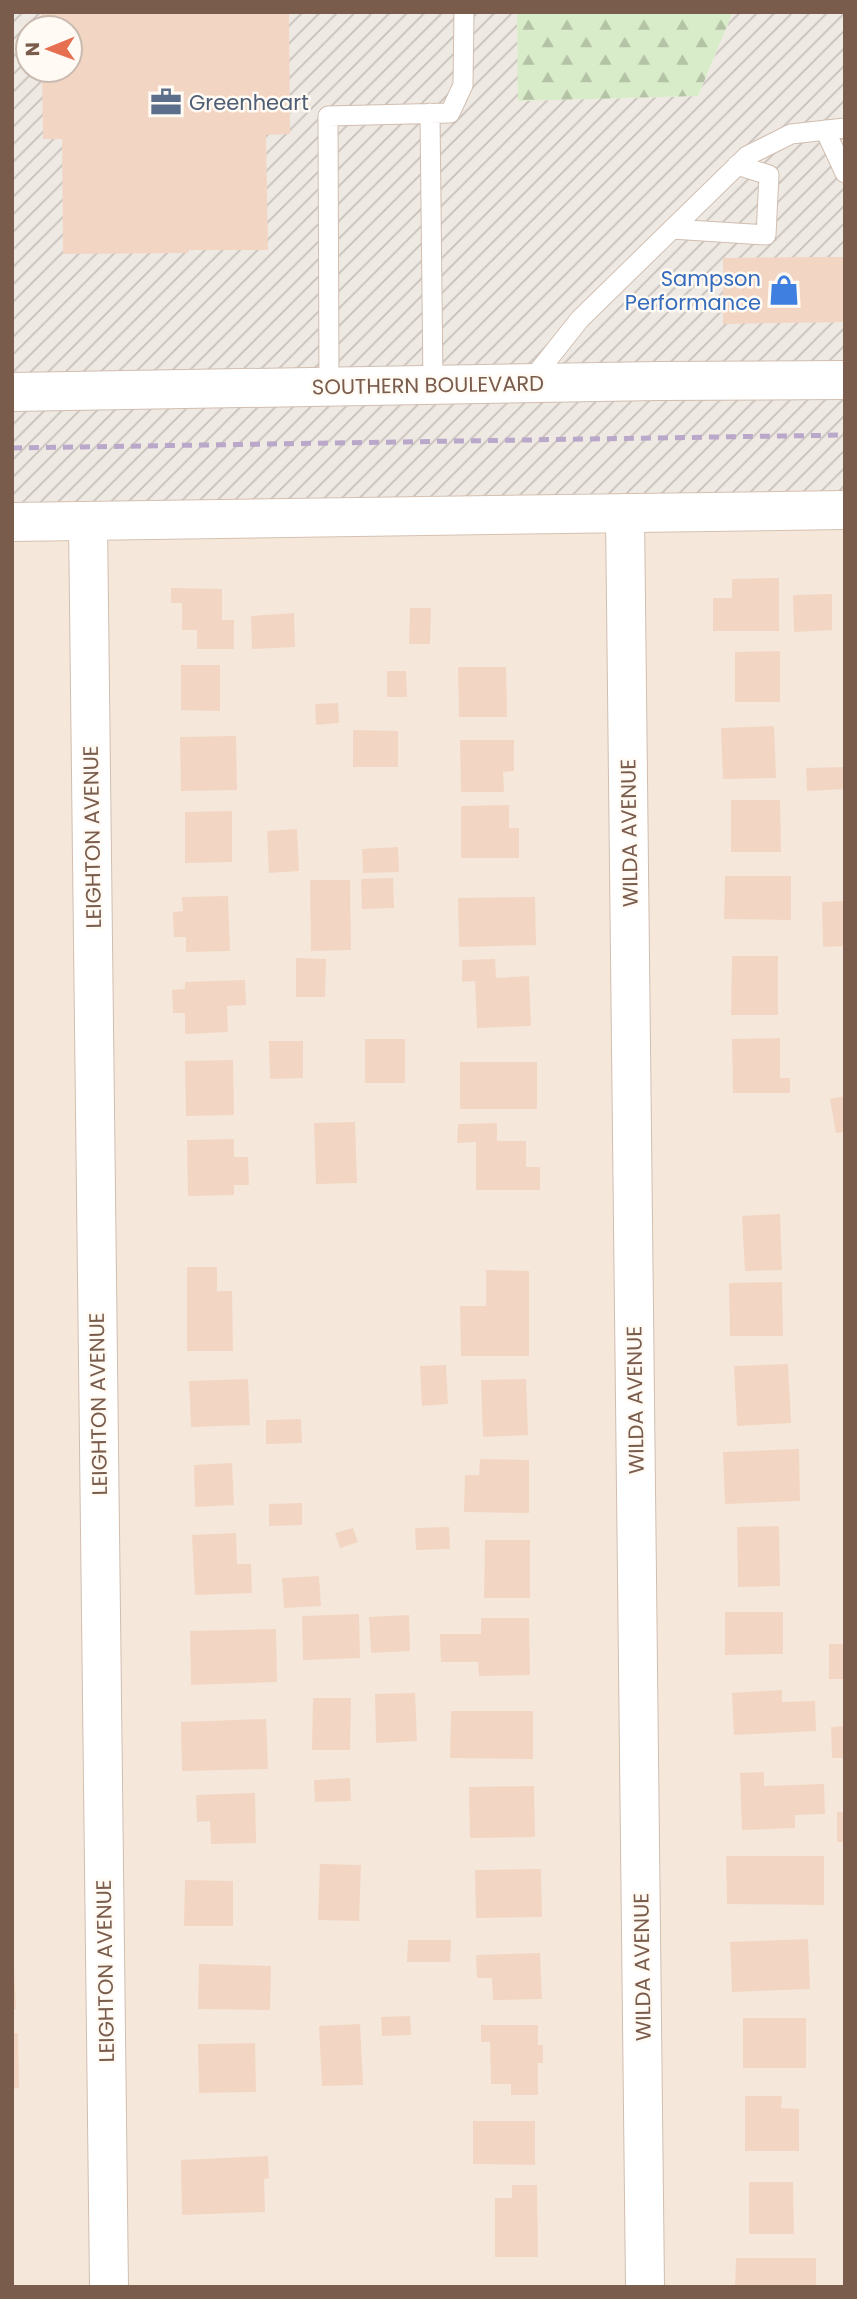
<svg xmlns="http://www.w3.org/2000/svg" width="857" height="2299" font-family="Poppins,sans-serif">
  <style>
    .residential { fill: #f5e8da }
    .industrial { fill: url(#industrial-furrows); fill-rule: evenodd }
    .forest { fill: url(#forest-firs) }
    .building { fill: #f3d5c3 }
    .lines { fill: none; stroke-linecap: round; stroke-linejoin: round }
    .lane-casing { stroke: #d1beb0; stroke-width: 21 }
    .street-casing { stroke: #d1beb0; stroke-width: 40 }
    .secondary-casing { stroke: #d6c0b0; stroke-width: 40 }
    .lane { stroke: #fff; stroke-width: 19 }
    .street { stroke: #fff; stroke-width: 38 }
    .secondary { stroke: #fff; stroke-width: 38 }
    .rail { stroke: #b9a8c9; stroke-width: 5; stroke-dasharray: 10 7; stroke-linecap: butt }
    .labels { text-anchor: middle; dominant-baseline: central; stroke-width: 5; stroke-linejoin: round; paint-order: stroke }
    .service-label { font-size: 21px; fill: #4e5e75; stroke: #fffaf3; text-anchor: start }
    .shop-label { font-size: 21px; fill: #366cbe; stroke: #fffaf3; text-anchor: end }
    .street-label { font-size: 21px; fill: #7a5c4d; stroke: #fffaf3 }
  </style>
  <defs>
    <pattern id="industrial-furrows" width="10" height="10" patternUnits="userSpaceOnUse" patternTransform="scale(1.75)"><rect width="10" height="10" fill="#efe9e4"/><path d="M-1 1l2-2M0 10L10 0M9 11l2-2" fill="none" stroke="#c7c0bb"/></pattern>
    <pattern id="forest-firs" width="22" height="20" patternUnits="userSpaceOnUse" patternTransform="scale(1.75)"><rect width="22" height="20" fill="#d8ecc9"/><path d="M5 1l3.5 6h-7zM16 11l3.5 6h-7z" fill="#b4c2a5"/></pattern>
  </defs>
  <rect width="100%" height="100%" fill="#fdf6ec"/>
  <path class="residential" d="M845 510V2287H12V522Z"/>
  <path class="industrial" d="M12 12H517L519 101 698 96 733 12H845V510L12 522ZM28 28H70V70H28Z"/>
  <path class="forest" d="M517 12H733L698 96 518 101Z"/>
  <path class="building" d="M41 12H289L290 134 266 135 268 250H188V253L63 254 62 139H43L42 70H70V28H41Z
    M819 257H845V322L723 324V258Z
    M779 578V631H713V598H732V579Z
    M171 588 222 589V620H234V649H197V630H182V603H171Z
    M832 594V630L794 632 793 595Z
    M410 608H431L430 644H409Z
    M294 613 295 647 252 649 251 616Z
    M780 651V702H735V652Z
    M181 665H220V711L181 710Z
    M458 667H506L507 717H459Z
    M387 671H406L407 697H387Z
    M338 703 339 723 316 725 315 704Z
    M774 726 776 778 723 779 721 728Z
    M353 730 398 731V767H353Z
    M236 736 237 790 181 791 180 737Z
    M460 740H514V771L503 772 504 792H461Z
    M845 767V789L807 791 806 768Z
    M731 800H780L781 852H731Z
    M509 805V828H519V858H461V806Z
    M232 811V862L185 863V812Z
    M297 829 299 871 269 873 267 831Z
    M398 847 399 872 363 873 362 849Z
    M725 876H791V920L724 919Z
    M393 878 394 908 362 909 361 879Z
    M310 880H350L351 950 311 951Z
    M228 896 230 951 186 952V937H174L173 912 183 911 182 897Z
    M535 897 536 945 459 947 458 898Z
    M845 901V946L823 947 822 902Z
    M732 956H778V1015H731Z
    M296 958 326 959 325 997H296Z
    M495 959 496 978 529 976 531 1026 477 1028 475 981 462 982V960Z
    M245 980 246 1005 227 1006 228 1032 185 1034V1013H173L172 990 185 989V982Z
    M780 1038V1078H790V1093H733L732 1039Z
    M365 1039H405V1083H365Z
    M269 1041H303V1078L270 1079Z
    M233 1060 234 1115 186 1116 185 1061Z
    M460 1062H537V1109H460Z
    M845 1096V1132L836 1133 830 1099Z
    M355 1122 357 1183 316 1184 314 1123Z
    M497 1123V1141H526V1167H540V1190H476V1142L457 1143 458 1124Z
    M234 1139V1157H248L249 1185H234V1195L188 1196 187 1140Z
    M780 1214 782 1270 745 1271 742 1216Z
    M187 1267H217V1291H232L233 1351H187Z
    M486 1270 529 1271V1356H461L460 1306H486Z
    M782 1282 783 1336H730L729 1283Z
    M788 1364 791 1423 737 1426 734 1366Z
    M446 1365 448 1404 422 1406 420 1366Z
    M248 1379 250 1425 191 1427 189 1381Z
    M526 1379 528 1435 483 1437 481 1380Z
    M301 1419 302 1443 266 1444V1420Z
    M799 1449 800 1501 725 1504 723 1452Z
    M480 1459 529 1460V1513L464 1512 465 1475H479Z
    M232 1463 234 1505 195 1507 194 1465Z
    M302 1503V1525L269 1526V1504Z
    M779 1526 780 1586 738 1587 737 1527Z
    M449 1527 450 1549 416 1550 415 1528Z
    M353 1528 358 1542 340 1548 335 1533Z
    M236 1533 237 1564H251L252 1593 195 1595 192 1535Z
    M485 1540H530V1598H484Z
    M319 1576 321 1606 284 1608 282 1578Z
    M725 1612H783V1654L725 1655Z
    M359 1614 360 1658 303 1660 302 1616Z
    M409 1615 410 1651 371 1653 369 1617Z
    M481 1618H529L530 1675 479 1676 478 1662H441L440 1634H481Z
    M276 1629 277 1682 191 1685 190 1631Z
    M829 1644H845V1679H829Z
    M782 1690V1702L815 1701 816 1731 734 1735 732 1693Z
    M415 1693 417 1741 376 1743 375 1694Z
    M313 1698H351L350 1750H312Z
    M451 1711H533V1759L450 1758Z
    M266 1719 268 1769 182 1771 181 1722Z
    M845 1726V1758H832L831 1727Z
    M764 1772V1786L824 1784 825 1814 795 1815V1828L742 1830 740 1773Z
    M350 1778 351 1801 315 1802 314 1780Z
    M534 1786 535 1837 470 1838 469 1787Z
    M255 1793 256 1843 211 1844 210 1821 197 1822 196 1795Z
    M837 1812H845V1842H837Z
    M726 1856H824V1905L727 1904Z
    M320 1864 361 1865 359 1921 318 1920Z
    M541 1869 542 1917 476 1918 475 1870Z
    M185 1880 233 1881V1926H184Z
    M808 1939 810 1989 732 1992 730 1942Z
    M408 1940H451L450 1962H407Z
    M540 1953 542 1999 493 2000 492 1978H477L476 1955Z
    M199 1964 271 1966 270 2010 198 2009Z
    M12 1967H14L16 2009H12Z
    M410 2016 411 2035 382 2036 381 2017Z
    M743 2018H806V2068H743Z
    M360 2024 363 2085 322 2086 319 2026Z
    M481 2025H538V2045H543V2063H538V2095H511V2084H491L490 2042H481Z
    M12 2033H18L19 2088 12 2089Z
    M255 2043 256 2092 199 2093 198 2044Z
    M745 2096H782L781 2108 799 2109V2151H745Z
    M473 2121H535V2165L473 2164Z
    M268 2156 269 2178 264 2179 265 2212 182 2215 181 2160Z
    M749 2182H793L794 2234H749Z
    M512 2185H537L538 2257H495V2198H512Z
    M736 2258H816V2287H735Z"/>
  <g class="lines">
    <defs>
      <path id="lane" d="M430 113 433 385
        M825 130 845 173
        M672 229 766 235 769 175 737 165
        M530 382 580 319 747 156 791 134 845 128
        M329 387 328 116 450 113 463 85 464 12"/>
      <path id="street" d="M12 392 659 381 845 380
        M625 513 645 2287
        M88 521 109 2287"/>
      <path id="secondary" d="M12 522 845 510"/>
    </defs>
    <use href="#lane" class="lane-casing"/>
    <use href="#street" class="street-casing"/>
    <use href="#secondary" class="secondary-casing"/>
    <use href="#lane" class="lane"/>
    <use href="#street" class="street"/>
    <use href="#secondary" class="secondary"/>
    <path class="rail" d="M12 448 845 435"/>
  </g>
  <defs>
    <symbol id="office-bare" viewBox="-9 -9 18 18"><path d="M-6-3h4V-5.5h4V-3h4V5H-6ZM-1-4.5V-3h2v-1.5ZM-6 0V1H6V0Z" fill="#5c6f8a" stroke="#fffaf3" stroke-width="2.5" paint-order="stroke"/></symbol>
    <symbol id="shop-bare" viewBox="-9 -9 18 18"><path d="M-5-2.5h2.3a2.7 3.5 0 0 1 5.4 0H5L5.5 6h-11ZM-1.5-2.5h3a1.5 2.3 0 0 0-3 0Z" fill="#3f7fe0" stroke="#fffaf3" stroke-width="2.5" paint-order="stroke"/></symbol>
  </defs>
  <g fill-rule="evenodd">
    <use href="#office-bare" x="144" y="80" width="44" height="44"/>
    <use href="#shop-bare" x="762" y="268" width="44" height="44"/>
  </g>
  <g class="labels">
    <g class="service-label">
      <text x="189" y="102">Greenheart</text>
    </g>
    <g class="shop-label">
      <text x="761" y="278">Sampson<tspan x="761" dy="24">Performance</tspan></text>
    </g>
    <g class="street-label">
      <text transform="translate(428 385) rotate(-1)">SOUTHERN BOULEVARD</text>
      <text transform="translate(629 833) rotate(-91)">WILDA AVENUE</text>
      <text transform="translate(92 837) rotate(-91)">LEIGHTON AVENUE</text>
      <text transform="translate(635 1400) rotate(-91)">WILDA AVENUE</text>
      <text transform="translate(98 1404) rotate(-91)">LEIGHTON AVENUE</text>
      <text transform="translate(642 1967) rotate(-91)">WILDA AVENUE</text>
      <text transform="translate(105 1971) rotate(-91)">LEIGHTON AVENUE</text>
    </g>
  </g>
  <rect width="857" height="2299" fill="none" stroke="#7a5c4d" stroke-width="28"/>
  <g transform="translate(49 49) rotate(269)"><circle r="33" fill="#fffaf3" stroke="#cabbb1" stroke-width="2"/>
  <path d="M0-5L12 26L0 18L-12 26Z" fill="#e76f51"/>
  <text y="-10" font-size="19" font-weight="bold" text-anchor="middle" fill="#7a5c4d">N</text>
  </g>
</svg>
